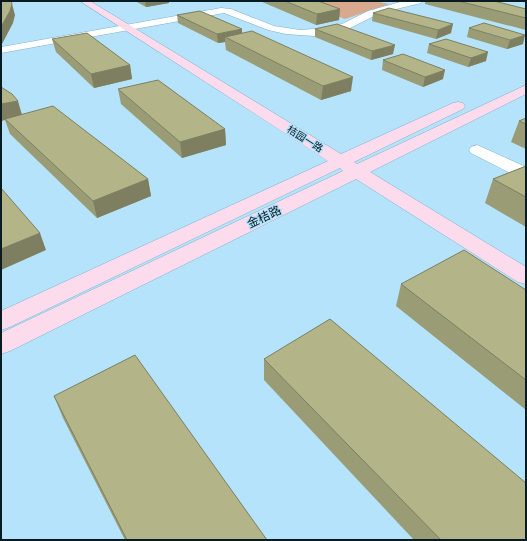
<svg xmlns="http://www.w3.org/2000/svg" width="527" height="541" font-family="Raleway,'Noto Sans SC',sans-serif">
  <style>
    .green { fill: #d8a98f }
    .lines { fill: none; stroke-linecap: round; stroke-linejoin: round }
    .street-casing { stroke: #83b1c7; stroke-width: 1 }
    .secondary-casing { stroke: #83b1c7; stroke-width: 1 }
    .street { fill: #fff; fill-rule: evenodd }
    .secondary { fill: #fcdcec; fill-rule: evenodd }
    .wall { fill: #9a9c76 }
    .shaded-wall { fill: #7d7f60 }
    .building { fill: #b3b589; stroke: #7d7f60 }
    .labels { text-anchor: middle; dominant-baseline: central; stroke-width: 3; stroke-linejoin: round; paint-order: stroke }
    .far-street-label { font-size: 10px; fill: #081b23; stroke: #b4e3fb }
    .street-label { font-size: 12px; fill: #081b23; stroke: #b4e3fb }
  </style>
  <rect width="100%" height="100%" fill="#b4e3fb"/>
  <path class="green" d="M299 1H375L389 4 345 19Z"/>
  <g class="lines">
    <defs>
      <path id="street" d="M404 1H422L421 3 380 13 350 28 314 36 286 34 268 30 224 13 1 53V47L221 8 231 9 274 26 300 30 314 29 342 24 368 11Z
        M477 145 526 167V179L520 178 471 153 469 150 471 147Z"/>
      <path id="secondary" d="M80 1H90L341 154 453 103 458 102 463 103 465 106 463 109 354 162 357 164 526 85V94L370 172 526 267V284L518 282 356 179 10 351 1 354V333L343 171 340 168 10 327 1 330V311L328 161Z"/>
    </defs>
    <use href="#street" class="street-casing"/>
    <use href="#secondary" class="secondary-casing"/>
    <use href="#street" class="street"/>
    <use href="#secondary" class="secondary"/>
  </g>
  <path class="wall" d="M135 1H169V3L146 7Z
    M260 1H318L340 9 339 20 316 25Z
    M425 1H494L526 9V30L425 4Z
    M373 13 451 33 436 39 372 21Z
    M177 15 242 33 351 91 321 100 226 50 225 42 218 43 178 23Z
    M469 28 523 44 507 49 467 37Z
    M315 29 393 54 371 60 315 37Z
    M52 39 130 65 132 79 94 88 56 52Z
    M429 44 486 61 468 67 427 53Z
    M383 60 443 79 423 87 382 70Z
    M1 87 22 114 148 179 151 196 97 218 10 134 5 120 1 121Z
    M118 89 225 129 226 145 182 158 121 104Z
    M526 118V149L511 142 519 121Z
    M526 166V227L485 203 493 179Z
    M401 284 526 290V410L396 306Z
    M264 359 526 540H414L264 380Z
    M54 396 267 540H125L63 418Z"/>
  <path class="shaded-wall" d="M145 1H169V3L146 7Z
    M12 4 15 15 13 23 1 46V27Z
    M340 9 339 20 316 25 317 14Z
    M453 24 451 33 436 39 438 30Z
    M242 29V38L225 37V42L218 43 217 34Z
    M525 35 523 44 507 49 510 40Z
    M395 45 393 54 371 60 372 51Z
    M488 52 486 61 468 67 471 58Z
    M130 65 132 79 94 88 91 74Z
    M445 70 443 79 423 87 425 77Z
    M353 77 351 91 321 100 323 86Z
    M18 101 22 115 1 121V104Z
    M225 129 226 145 182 158 180 142Z
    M148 179 151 196 97 218 93 201Z
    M40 233 46 250 1 270V249Z"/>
  <path class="building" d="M1 1H11L12 4 10 11 1 27Z
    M285 1H318L340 9 317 14Z
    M458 1H494L526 9V18Z
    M389 8 453 24 438 30 373 13Z
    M200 11 242 29 217 34 177 15Z
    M484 23 525 35 510 40 469 28Z
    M337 24 395 45 372 51 315 29Z
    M252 31 353 77 323 86 225 37Z
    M87 33 130 65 91 74 52 39Z
    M446 39 488 52 471 58 429 44Z
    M403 54 445 70 425 77 383 60Z
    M158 80 225 129 180 142 118 89Z
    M1 87 12 94 18 101 1 104Z
    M53 106 148 179 93 201 5 119Z
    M526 118V124L519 121Z
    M526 166V197L493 179Z
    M1 188 40 233 1 249Z
    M464 250 526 290V380L401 284Z
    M330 319 526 483V540H441L264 359Z
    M135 355 267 540H127L54 396Z"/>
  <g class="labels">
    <g class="far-street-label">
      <text transform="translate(305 139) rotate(32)">桔园一路</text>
    </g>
    <g class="street-label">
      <text transform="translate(264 217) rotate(-25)">金桔路</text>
    </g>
  </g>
  <rect width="527" height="541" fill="none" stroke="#081b23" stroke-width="4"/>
</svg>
